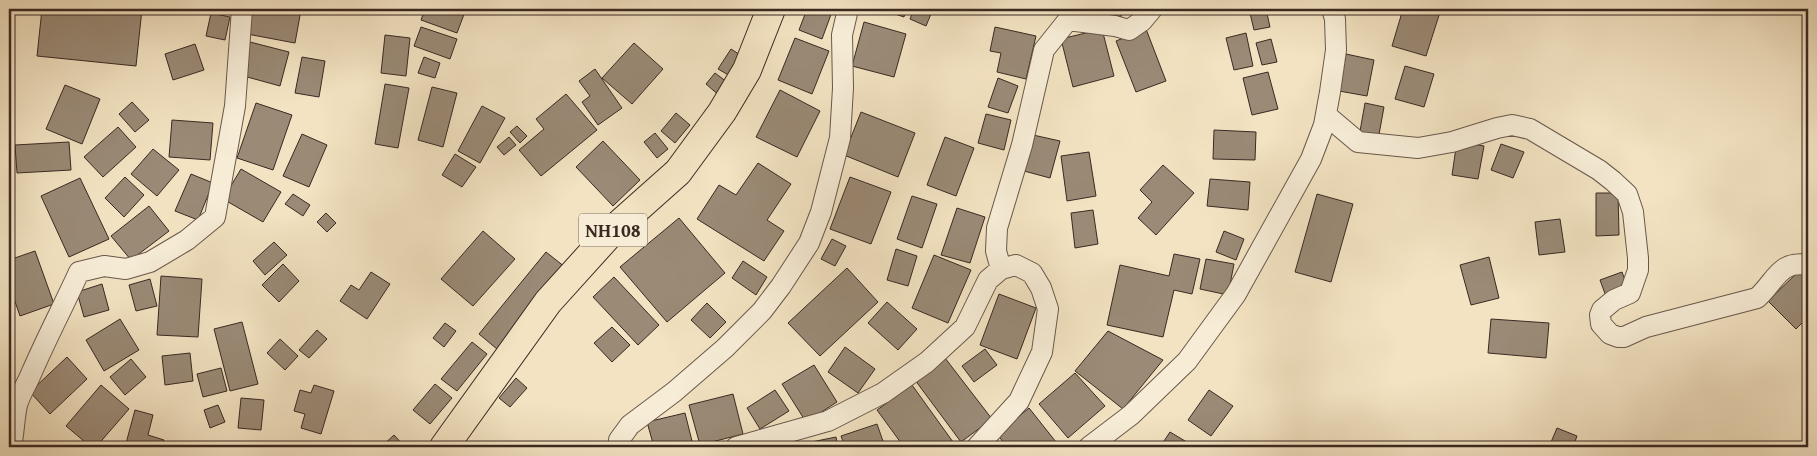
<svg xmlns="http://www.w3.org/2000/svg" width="1817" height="456" font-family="'Gentium Book Plus',serif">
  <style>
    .building { fill: #9a8a76; stroke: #3a2923 }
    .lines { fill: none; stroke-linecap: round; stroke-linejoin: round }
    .street-casing { stroke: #68584b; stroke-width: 22 }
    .highway-casing { stroke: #3a2923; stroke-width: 30 }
    .street { stroke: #f7edd7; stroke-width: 20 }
    .highway { stroke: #f3e3c2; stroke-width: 28 }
    .labels { text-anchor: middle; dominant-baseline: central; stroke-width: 5; stroke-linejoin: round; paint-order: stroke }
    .shield { fill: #f7edd7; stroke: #736459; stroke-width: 1 }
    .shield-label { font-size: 19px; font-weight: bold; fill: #3a2923 }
  </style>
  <rect width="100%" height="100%" fill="#f3e3c2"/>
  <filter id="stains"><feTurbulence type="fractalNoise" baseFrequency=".004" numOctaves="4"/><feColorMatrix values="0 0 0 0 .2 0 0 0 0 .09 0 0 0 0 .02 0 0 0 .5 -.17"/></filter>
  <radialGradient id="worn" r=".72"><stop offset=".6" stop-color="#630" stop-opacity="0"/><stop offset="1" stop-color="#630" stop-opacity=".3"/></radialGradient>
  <path class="building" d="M42 9H142L136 66 37 56Z
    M252 9 301 10 295 43 247 34Z
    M425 9H466L457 33 421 20Z
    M807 9H833L822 39 799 30Z
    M880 9H906L904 17Z
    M914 9H933L926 26 910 19Z
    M1091 9H1123L1119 24 1089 15Z
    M1249 9H1266L1270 27 1254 30Z
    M1403 9H1441L1426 56 1392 46Z
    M211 13 230 17 225 40 206 36Z
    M864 22 906 34 894 77 852 66Z
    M421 27 457 39 450 59 414 46Z
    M995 27 1036 36 1026 79 997 72 1001 53 990 51Z
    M1102 29 1114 76 1073 87 1061 39Z
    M1146 29 1166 81 1136 92 1116 41Z
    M1246 33 1253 66 1234 70 1226 38Z
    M385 35 410 38 406 76 381 73Z
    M795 38 829 51 812 94 778 80Z
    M1271 39 1277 62 1262 65 1256 43Z
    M250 42 289 52 280 86 240 75Z
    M634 43 663 69 632 104 602 78Z
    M195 44 204 70 173 80 165 54Z
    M731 49 745 58 732 77 718 69Z
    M1346 54 1374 60 1367 96 1339 91Z
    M302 57 325 61 319 97 295 93Z
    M424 57 440 63 435 78 418 73Z
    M1405 66 1434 74 1424 107 1395 99Z
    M595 69 622 108 598 125 582 102 590 96 579 81Z
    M1268 72 1278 109 1252 115 1243 78Z
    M715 73 731 85 721 97 706 84Z
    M998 78 1018 86 1008 113 988 107Z
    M385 84 409 88 398 148 375 144Z
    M65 85 100 99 82 144 46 129Z
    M432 87 457 93 443 147 418 140Z
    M780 90 820 111 797 157 756 137Z
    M566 94 597 130 541 176 519 150 544 129 536 119Z
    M132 102 149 120 135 132 119 114Z
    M256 103 292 115 273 170 237 158Z
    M1365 103 1384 107 1378 140 1359 137Z
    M482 106 505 118 480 163 458 151Z
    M861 112 915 133 898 177 844 155Z
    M676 113 690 125 675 143 661 131Z
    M986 114 1011 120 1004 150 978 143Z
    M172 120 213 123 210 160 169 157Z
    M517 126 527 136 520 143 510 132Z
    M118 127 136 147 103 177 84 157Z
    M1214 130 1256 132 1255 160 1213 159Z
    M655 133 668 149 657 158 644 142Z
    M302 134 327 145 309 187 283 176Z
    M1033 135 1060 141 1050 178 1024 171Z
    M509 137 516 145 504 155 497 147Z
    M945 137 974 148 956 196 927 185Z
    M603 141 640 180 613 206 576 167Z
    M1457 141 1484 146 1478 179 1452 175Z
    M69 142 71 170 17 173 15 145Z
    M1501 144 1524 152 1513 178 1491 170Z
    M153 149 179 170 157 196 131 174Z
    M1089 152 1096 196 1067 201 1061 156Z
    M455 154 476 167 462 187 442 175Z
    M758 163 791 184 767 220 784 231 764 261 697 219 719 185 736 195Z
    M1163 165 1194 193 1156 235 1138 218 1152 202 1140 190Z
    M241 169 281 192 263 222 223 199Z
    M191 174 213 183 198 220 175 211Z
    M125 177 144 195 124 217 105 198Z
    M850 177 891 192 871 244 830 229Z
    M80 178 109 239 69 257 41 196Z
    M1210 179 1250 182 1248 210 1207 206Z
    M1596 193H1618L1619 235 1596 236Z
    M293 194 310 205 303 216 285 204Z
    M1317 194 1353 204 1331 282 1295 272Z
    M912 196 937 204 922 248 897 239Z
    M149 206 169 231 131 260 111 236Z
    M957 208 985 217 970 263 941 255Z
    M1093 210 1098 244 1075 248 1071 213Z
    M326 213 336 223 327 232 317 222Z
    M679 218 725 273 667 322 620 267Z
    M1560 219 1565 252 1539 255 1535 222Z
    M483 231 515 259 473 306 441 279Z
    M1224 231 1244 239 1236 260 1216 252Z
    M832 239 846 246 835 266 821 259Z
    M274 242 287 255 265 275 253 261Z
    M896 249 917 256 908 286 887 280Z
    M35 251 54 304 20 316 9 284V260Z
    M546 252 565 267 497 349 479 334Z
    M1174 254 1200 259 1192 294 1174 290 1163 337 1107 325 1120 265 1169 276Z
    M934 255 971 270 948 323 912 308Z
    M1489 257 1499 298 1471 305 1460 265Z
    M1206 259 1234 264 1228 295 1200 289Z
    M743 261 767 277 756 295 732 278Z
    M283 264 299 281 279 302 262 285Z
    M847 268 878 302 820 356 788 323Z
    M1800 270 1808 279V317L1796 329 1768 301Z
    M371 272 390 284 367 319 340 301 351 285 359 290Z
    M1622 272 1629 291 1607 299 1600 280Z
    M161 276 202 279 198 337 157 335Z
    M614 277 659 325 638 345 593 297Z
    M150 279 157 306 136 311 129 285Z
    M102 284 109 310 84 317 77 292Z
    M999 294 1036 308 1017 359 980 345Z
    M887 302 917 329 898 350 868 323Z
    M707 303 726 322 710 338 691 320Z
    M120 319 139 350 104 371 86 340Z
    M1491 319 1549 323 1546 358 1488 353Z
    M242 322 258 384 230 391 214 329Z
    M445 323 456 331 444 347 433 338Z
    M612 327 630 345 612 362 594 343Z
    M317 330 327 339 309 358 299 350Z
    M1108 331 1163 360 1123 409 1075 371Z
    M280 339 298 356 285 370 267 353Z
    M472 342 487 354 457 391 441 379Z
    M845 347 875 369 858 393 828 372Z
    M985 349 997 365 974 382 962 366Z
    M190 353 193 381 165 385 162 356Z
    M67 357 87 379 50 414 30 392Z
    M945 358 992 419 961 442 915 380Z
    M131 359 146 377 125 395 110 377Z
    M814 365 837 402 806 422 782 384Z
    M221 368 227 391 203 397 197 374Z
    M1075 373 1105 406 1068 438 1039 404Z
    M516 378 527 388 510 407 499 398Z
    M435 384 452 398 430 424 413 410Z
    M101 385 129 409 96 447H91L66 426Z
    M314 385 334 391 321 434 301 428 305 414 294 411 300 390 311 393Z
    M912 385 953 442 946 447H904L877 410Z
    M775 390 789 411 760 429 747 408Z
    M1209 390 1233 406 1211 436 1188 420Z
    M733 394 743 434 700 445 689 405Z
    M241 398 264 400 261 430 238 428Z
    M218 405 225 422 210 428 204 410Z
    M1029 408 1060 447H1007L997 434Z
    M135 410 153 415 148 435 164 440 162 447H125Z
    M685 413 693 445 683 447H654L647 422Z
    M877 424 885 447H845L841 436Z
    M1557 428 1577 436 1573 447H1549Z
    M1170 432 1195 447H1160Z
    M394 435 405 447H381Z
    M836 437 838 447H793L792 446Z
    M238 443 239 447H221Z"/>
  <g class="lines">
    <defs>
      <path id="street" d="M1326 115 1358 142 1418 148 1452 142 1497 128 1512 125 1530 129 1599 170 1613 181 1627 194 1633 212 1638 258V270L1630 293 1614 300 1602 310 1600 315 1601 324 1610 334 1618 337H1624L1646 327 1757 298C1776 281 1779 260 1808 265
        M1001 269 996 251 997 228 1022 145 1044 50 1068 20 1115 26 1129 30 1142 21 1152 9
        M11 447C14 433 14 419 17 405 20 394 27 384 31 374 46 339 63 307 79 272L104 266 126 269 150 262 187 240 215 217 235 106 242 9
        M618 447 619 440 630 425 674 392 725 348 762 311 781 286 809 243 821 212 840 138 843 88 842 35 848 9
        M736 447 828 421 883 393 927 362 965 327 988 280 1001 269 1016 265 1032 273 1041 288 1048 309 1042 352 1019 401 977 447
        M1089 447 1131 415 1187 361 1236 294 1311 159 1324 125 1330 92 1336 50 1335 19 1332 9"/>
      <path id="highway" d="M444 447 548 302 614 229 678 172 722 112 747 70 771 9"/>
    </defs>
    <use href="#street" class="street-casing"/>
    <use href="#highway" class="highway-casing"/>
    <use href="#street" class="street"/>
    <use href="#highway" class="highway"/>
  </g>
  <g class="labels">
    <rect class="shield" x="579" y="213.5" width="68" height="33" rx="4"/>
    <g class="shield-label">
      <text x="613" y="230">NH108</text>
    </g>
  </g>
  <rect width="1817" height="456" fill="none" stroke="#f3e3c2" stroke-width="30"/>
  <rect x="10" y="10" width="1797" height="436" fill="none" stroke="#3a2923" stroke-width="2.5"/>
  <rect x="15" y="15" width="1787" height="426" fill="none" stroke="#3a2923"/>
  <rect width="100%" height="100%" filter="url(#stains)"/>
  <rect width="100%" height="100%" fill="url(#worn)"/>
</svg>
